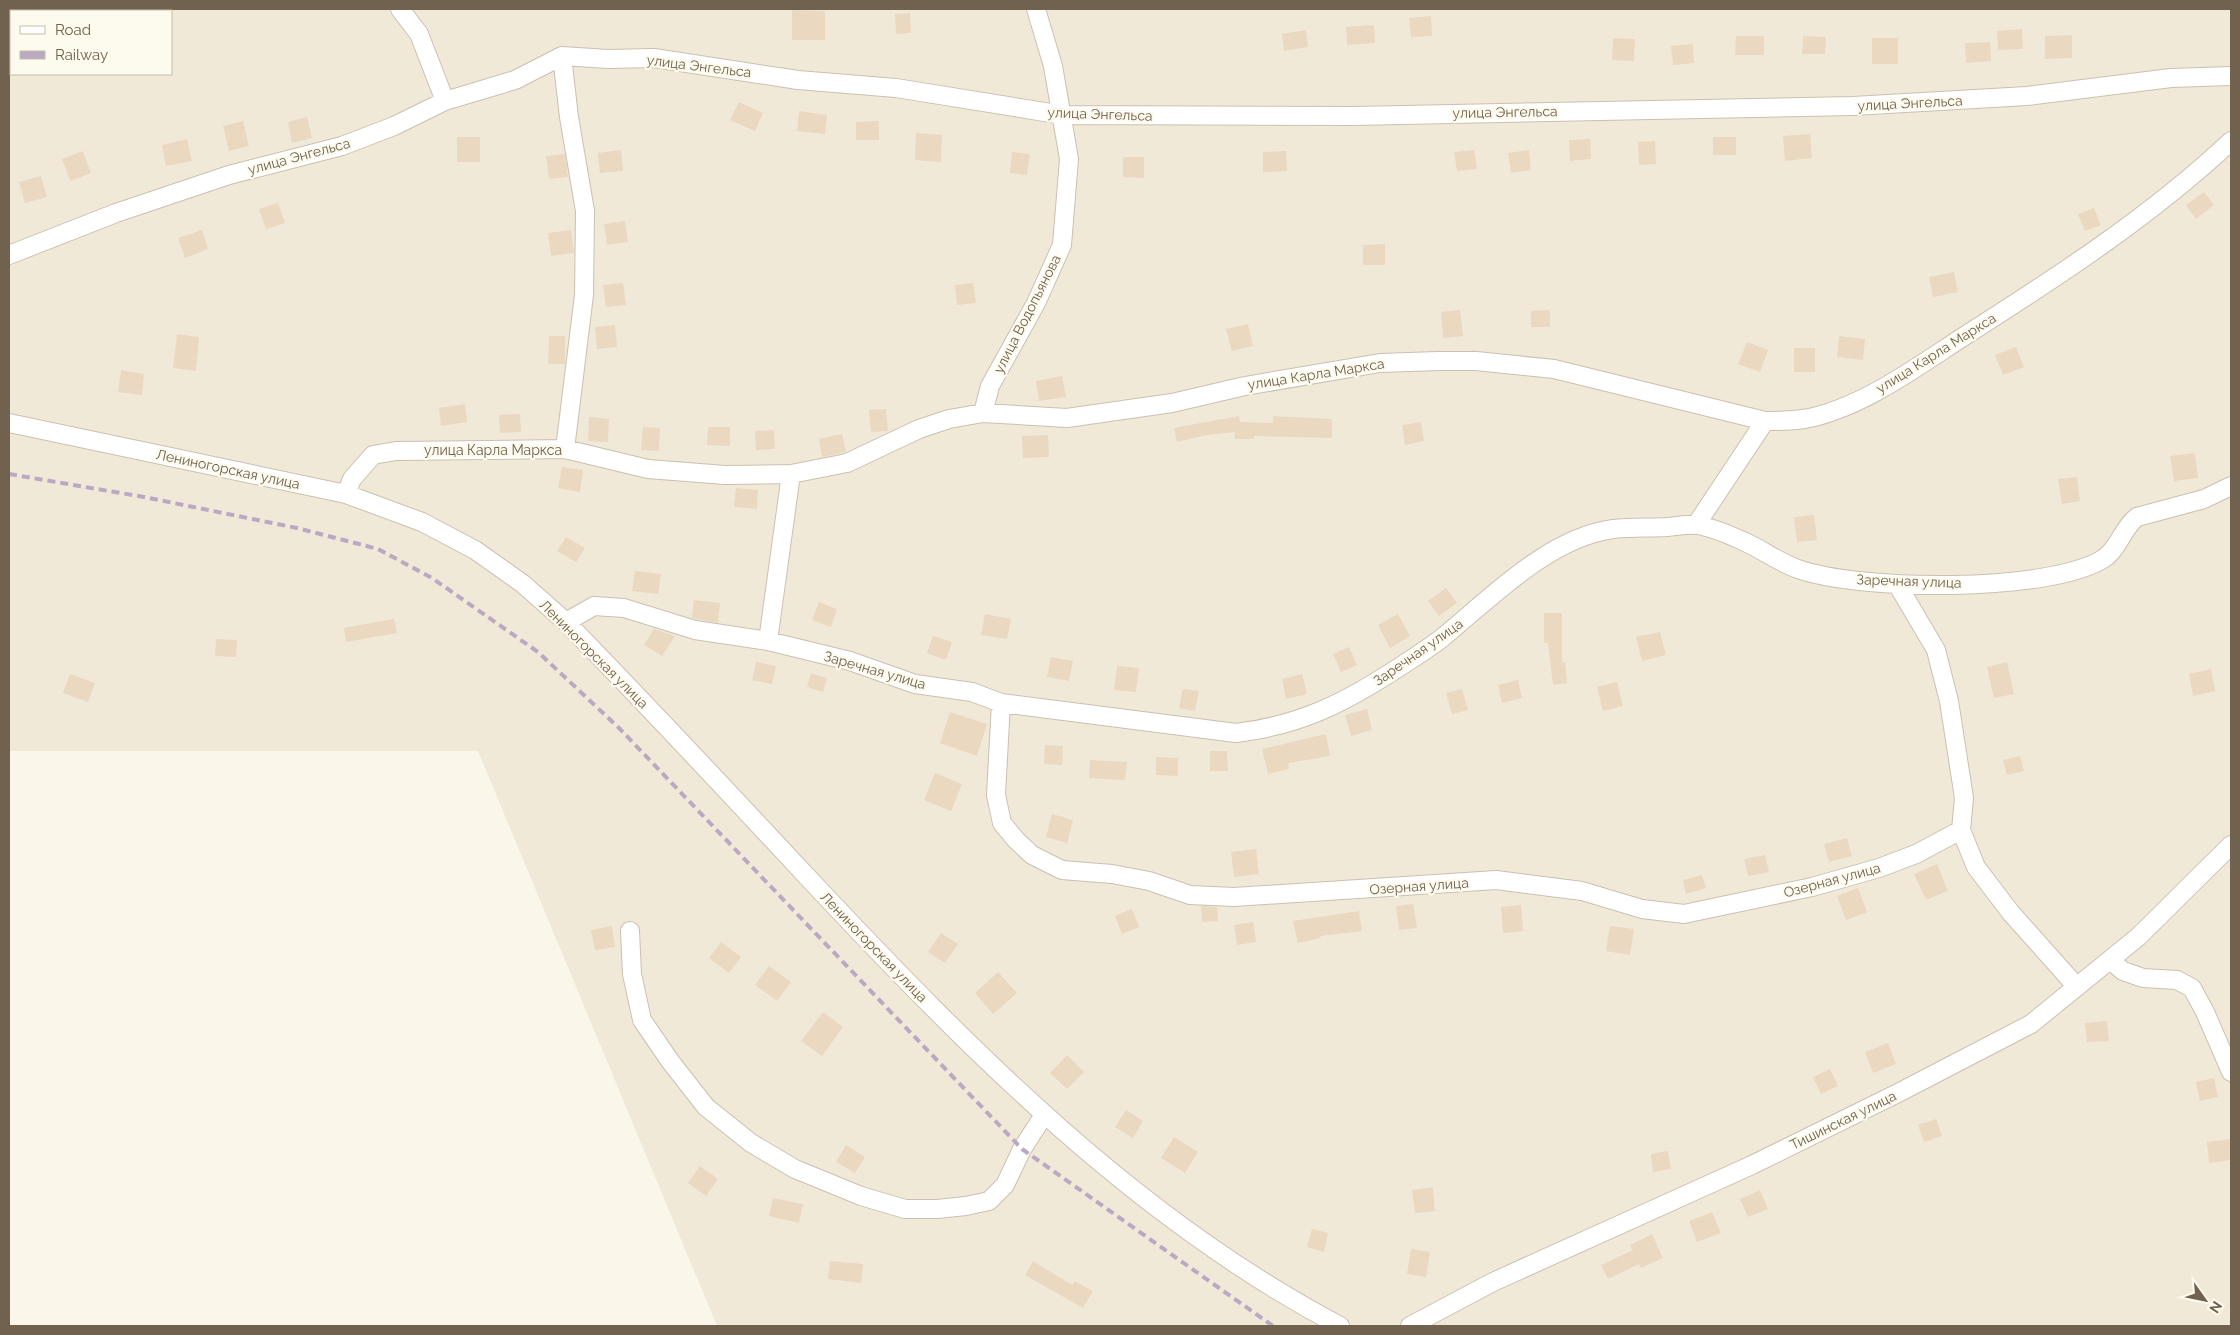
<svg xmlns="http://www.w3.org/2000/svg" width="2240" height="1335" font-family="Raleway,sans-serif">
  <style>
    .residential { fill: #f1e9d8; fill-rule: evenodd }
    .building { fill: #ead8c1 }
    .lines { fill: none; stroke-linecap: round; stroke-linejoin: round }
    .minor-casing { stroke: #cbc0b0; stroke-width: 20 }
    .minor { stroke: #fff; stroke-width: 18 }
    .rail { stroke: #bba8c3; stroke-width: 4; stroke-dasharray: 8 5; stroke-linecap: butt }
    .labels { text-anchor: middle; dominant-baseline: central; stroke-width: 4.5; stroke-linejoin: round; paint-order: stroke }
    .street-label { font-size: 14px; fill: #71614f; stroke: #fdfaee }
  </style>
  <rect width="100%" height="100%" fill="#faf6e9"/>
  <path class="residential" d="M9 9H2231V1326H717L478 751H9ZM11 11H171V74H11Z"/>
  <path class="building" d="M792 10 825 11V40H792Z
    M910 13 911 33 896 34 895 14Z
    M1431 16 1432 36 1411 37 1409 18Z
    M1374 25 1375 43 1347 45 1346 27Z
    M2022 29 2023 49 1998 50 1997 31Z
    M1306 30 1308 47 1284 51 1282 34Z
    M2072 35V58L2045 59V36Z
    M1736 36H1764V55H1735Z
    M1803 36 1826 37 1825 54H1802Z
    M1613 38 1635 39 1634 61 1612 60Z
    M1872 38H1898V64H1872Z
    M1990 42 1991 61 1966 63 1965 43Z
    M1693 44 1694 63 1673 65 1671 46Z
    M739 102 763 113 755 131 730 120Z
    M799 111 827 115 825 134 797 131Z
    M307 117 312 138 292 143 288 122Z
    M243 121 249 146 229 151 223 126Z
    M879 121V140H856V122Z
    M916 133 942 135 941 162 915 160Z
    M1810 134 1812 158 1785 161 1783 136Z
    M457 137H480V162H457Z
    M1713 137H1736V155H1713Z
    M187 139 192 161 166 166 162 145Z
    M1590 139 1591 159 1570 161 1569 140Z
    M1655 141 1656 164 1639 165 1638 142Z
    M621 150 623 171 600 173 598 153Z
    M1474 150 1477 169 1457 171 1454 152Z
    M1529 150 1531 170 1511 173 1508 153Z
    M83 151 91 173 70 181 62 159Z
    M1286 151 1287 171 1263 172V152Z
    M1012 152 1030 154 1027 175 1010 173Z
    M565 154 568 177 549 179 546 156Z
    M1123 157H1144V178L1123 177Z
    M41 176 47 197 25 203 19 182Z
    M2204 192 2214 205 2196 219 2186 205Z
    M278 203 285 223 266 229 259 209Z
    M2094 208 2101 225 2085 231 2078 214Z
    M625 221 628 242 607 245 604 224Z
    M202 230 208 249 185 258 178 238Z
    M571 230 574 253 551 256 548 233Z
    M1385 244V265H1363V245Z
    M1954 272 1958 292 1933 297 1929 277Z
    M623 283 626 305 606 307 603 285Z
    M973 283 976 303 957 305 955 285Z
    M1460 310 1463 336 1443 338 1441 312Z
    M1550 310V327H1531V311Z
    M1248 324 1253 346 1232 351 1226 329Z
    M615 325 617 347 597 349 595 327Z
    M177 334 199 337 196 371 173 368Z
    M549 336H565V364H548Z
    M1839 336 1865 339 1863 360 1837 357Z
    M1747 342 1768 350 1760 372 1738 364Z
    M2016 347 2024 367 2003 375 1995 355Z
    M1794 348H1815V372H1794Z
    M121 370 144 374 142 395 118 392Z
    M1062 376 1066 397 1039 401 1036 381Z
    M465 404 467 422 441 426 439 408Z
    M886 409 888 431 871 432 869 410Z
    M520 414 521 432 500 433 499 415Z
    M1239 416 1240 422 1273 423V416L1332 419V438L1254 436V439H1234L1235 432 1207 435 1177 442 1174 428Z
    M589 417 609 419 608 442 588 441Z
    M1421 422 1424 441 1405 445 1402 425Z
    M643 427 660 428 659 451 641 450Z
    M708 427H730V446L707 445Z
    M774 430 775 449 756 450 755 431Z
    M842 434 846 452 822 457 819 439Z
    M1048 435 1049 457 1023 458 1022 436Z
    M2195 453 2198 478 2174 481 2170 456Z
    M562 467 583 470 580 492 558 488Z
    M2077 477 2080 501 2062 504 2058 479Z
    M736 488 758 490 757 509 734 507Z
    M1814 515 1817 540 1797 542 1794 517Z
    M566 537 585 548 576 562 557 551Z
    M635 571 661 574 658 594 632 591Z
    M1446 588 1457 603 1439 616 1428 601Z
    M694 600 720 603 718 623 692 618Z
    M819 602 837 609 831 627 812 620Z
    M1544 613H1562V663L1565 662 1567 683 1553 685 1548 643H1544Z
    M985 614 1011 619 1007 639 981 635Z
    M1398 614 1410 636 1390 648 1378 625Z
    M394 619 397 633 346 642 344 628Z
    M654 629 675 636 662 656 644 645Z
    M1660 632 1666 655 1642 661 1636 637Z
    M933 636 952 642 946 660 927 653Z
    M216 639 237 640 236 657 215 656Z
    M1349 647 1357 665 1341 672 1333 654Z
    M1051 657 1073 661 1069 681 1047 677Z
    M756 662 776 666 772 684 752 680Z
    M2007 662 2014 694 1994 698 1987 667Z
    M1117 666 1139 668 1136 692 1114 690Z
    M2211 669 2215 691 2193 696 2189 674Z
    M811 673 827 678 823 692 807 687Z
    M70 674 95 683 88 702 63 693Z
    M1302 674 1307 694 1286 699 1282 679Z
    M1518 680 1522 698 1502 703 1498 685Z
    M1617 682 1623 706 1603 711 1597 687Z
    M1183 689 1199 691 1195 711 1179 708Z
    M1462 689 1468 710 1452 714 1446 693Z
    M1367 709 1372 730 1351 736 1345 715Z
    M950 712 987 724 977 756 940 743Z
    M1326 734 1330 756 1288 763 1289 769 1268 774 1262 749Z
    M1045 745 1063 746 1062 765 1044 764Z
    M1210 751H1227L1228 771H1210Z
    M2020 756 2024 771 2007 775 2003 760Z
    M1156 757 1178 758V776L1156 775Z
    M1090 760 1127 762 1125 780 1089 778Z
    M935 773 962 784 951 811 924 800Z
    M1052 814 1073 820 1067 843 1046 837Z
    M1847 838 1852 856 1829 862 1824 844Z
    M1256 849 1259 874 1234 877 1231 852Z
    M1765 855 1769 872 1748 876 1744 859Z
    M1937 864 1948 891 1926 900 1914 874Z
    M1702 875 1706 888 1686 894 1683 880Z
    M1858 888 1867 912 1846 920 1837 896Z
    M1413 904 1417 928 1399 930 1396 906Z
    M1521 905 1523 931 1503 933 1501 907Z
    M1201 906 1217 907 1218 921 1202 922Z
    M1132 909 1139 927 1122 934 1115 916Z
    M1359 911 1362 931 1320 936 1321 938 1298 943 1293 921Z
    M1253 922 1256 942 1237 945 1234 925Z
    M612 926 615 947 595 950 591 930Z
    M1610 926 1634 929 1630 955 1606 951Z
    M941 933 958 944 945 963 928 952Z
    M721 942 741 957 729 973 709 958Z
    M769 966 791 982 777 1001 755 985Z
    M998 972 1017 993 993 1014 975 993Z
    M823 1012 843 1027 822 1056 801 1041Z
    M2107 1021 2109 1041 2087 1042 2085 1023Z
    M1888 1043 1896 1064 1873 1073 1865 1052Z
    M1067 1055 1084 1072 1067 1089 1050 1073Z
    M1830 1069 1838 1086 1821 1094 1813 1077Z
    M2214 1078 2218 1097 2200 1101 2196 1082Z
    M1126 1110 1143 1121 1133 1138 1115 1127Z
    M1936 1119 1942 1136 1924 1142 1918 1125Z
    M1174 1137 1198 1152 1185 1173 1161 1158Z
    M2231 1139V1160L2209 1163 2207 1142Z
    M846 1145 865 1157 855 1173 836 1162Z
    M1668 1151 1671 1169 1653 1172 1651 1154Z
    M700 1166 718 1179 706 1196 688 1183Z
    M1433 1187 1435 1211 1415 1213 1412 1190Z
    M1760 1190 1768 1209 1748 1217 1740 1199Z
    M773 1198 803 1204 799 1223 769 1216Z
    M1712 1212 1721 1233 1697 1242 1689 1221Z
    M1312 1229 1328 1233 1324 1252 1307 1247Z
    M1652 1234 1663 1258 1641 1268 1639 1264 1608 1279 1601 1265 1633 1250 1630 1245Z
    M1411 1249 1430 1252 1426 1277 1407 1274Z
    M830 1261 863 1264 861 1283 828 1279Z
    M1033 1261 1072 1285 1075 1281 1093 1291 1083 1308 1025 1275Z"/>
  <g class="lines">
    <defs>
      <path id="minor" d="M400 9 419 34 445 101
        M9 49H11
        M562 56 569 117 585 211 584 295 565 449
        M9 255 116 213 229 175 342 146 394 126 445 101 515 80 562 56 608 59 654 58 798 80 896 88 1063 115 1353 116 1853 106 2027 96 2171 78 2231 76
        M983 413 990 386 1036 303 1062 245 1069 159 1053 66 1036 9
        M9 423 346 494 422 522 475 550 523 584 566 622C650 708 731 795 813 883 970 1050 1135 1218 1340 1326
        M346 494 352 479 373 455 396 451 565 449 648 469 725 475 791 474 847 463 919 429 949 419 983 413 1067 418 1172 403 1245 386 1380 363 1438 361H1476L1554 369 1765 421C1782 421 1798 421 1814 417 1867 404 1918 366 1963 337 2057 277 2150 217 2231 141
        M1696 525 1765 421
        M1897 584 1936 650 1949 701 1964 798 1961 830 1976 867 2011 913 2077 987
        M566 622 594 606 624 608 695 630 768 641 850 661 915 684 972 692 1001 703 1236 733C1302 725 1346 702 1401 666 1415 657 1429 648 1442 638 1491 598 1548 538 1613 529 1631 527 1650 528 1668 527 1678 526 1689 524 1698 525 1714 528 1730 535 1745 542 1763 550 1780 563 1798 569 1860 591 2047 593 2103 559 2118 550 2123 527 2137 517L2204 499 2231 486
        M768 641 791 474
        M1001 703 996 795 1002 823 1016 840 1032 855 1062 870 1112 874 1149 881 1190 895 1234 897 1496 880 1582 891 1642 909 1684 914 1812 887 1879 868 1916 854 1961 830
        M630 931 632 974 642 1020 670 1061 706 1107 751 1143 795 1169 861 1196 905 1209H937L966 1206 989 1201 1005 1185 1022 1149 1044 1115
        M2110 960 2123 971 2143 978 2177 980 2192 988 2205 1012 2231 1072
        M1410 1326 1493 1282 1752 1165 1900 1092 2031 1024 2138 937 2231 845"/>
    </defs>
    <use href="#minor" class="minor-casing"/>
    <use href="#minor" class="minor"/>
    <path class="rail" d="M9 474 144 497 297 528 378 549 432 578 538 652 619 728 1022 1149 1273 1326"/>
  </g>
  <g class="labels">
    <g class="street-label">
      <text transform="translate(699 66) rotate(7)">улица Энгельса</text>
      <text transform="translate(1910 103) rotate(-3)">улица Энгельса</text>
      <text transform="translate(1505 112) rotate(-1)">улица Энгельса</text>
      <text transform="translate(1100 114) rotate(2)">улица Энгельса</text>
      <text transform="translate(299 156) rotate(-15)">улица Энгельса</text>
      <text transform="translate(1027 314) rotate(-63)">улица Водопьянова</text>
      <text transform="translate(1936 353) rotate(-32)">улица Карла Маркса</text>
      <text transform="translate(1316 374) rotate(-9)">улица Карла Маркса</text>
      <text x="493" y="450">улица Карла Маркса</text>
      <text transform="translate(228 469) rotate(12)">Лениногорская улица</text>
      <text transform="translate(1909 581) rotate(2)">Заречная улица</text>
      <text transform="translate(1418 652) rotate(-35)">Заречная улица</text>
      <text transform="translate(594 654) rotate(45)">Лениногорская улица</text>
      <text transform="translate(875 670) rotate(16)">Заречная улица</text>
      <text transform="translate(1832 880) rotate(-15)">Озерная улица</text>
      <text transform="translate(1419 886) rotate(-4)">Озерная улица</text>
      <text transform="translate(874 947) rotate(46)">Лениногорская улица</text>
      <text transform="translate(1843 1120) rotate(-26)">Тишинская улица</text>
    </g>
  </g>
  <rect width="2240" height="1335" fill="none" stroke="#71614f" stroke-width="20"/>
  <rect x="10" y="10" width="162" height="65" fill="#fdfaee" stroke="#c5bdae"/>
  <rect x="20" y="26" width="25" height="8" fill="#ffffff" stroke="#c5bdae"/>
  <text x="55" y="35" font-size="15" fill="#71614f">Road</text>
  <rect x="20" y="51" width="25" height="8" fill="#bba8c3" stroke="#c5bdae"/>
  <text x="55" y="60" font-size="15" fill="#71614f">Railway</text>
  <g transform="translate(2205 1300) rotate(123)" stroke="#fdfaee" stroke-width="4" paint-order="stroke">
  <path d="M0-4L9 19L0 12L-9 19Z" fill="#71614f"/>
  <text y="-8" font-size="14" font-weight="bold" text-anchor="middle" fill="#71614f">N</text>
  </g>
</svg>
